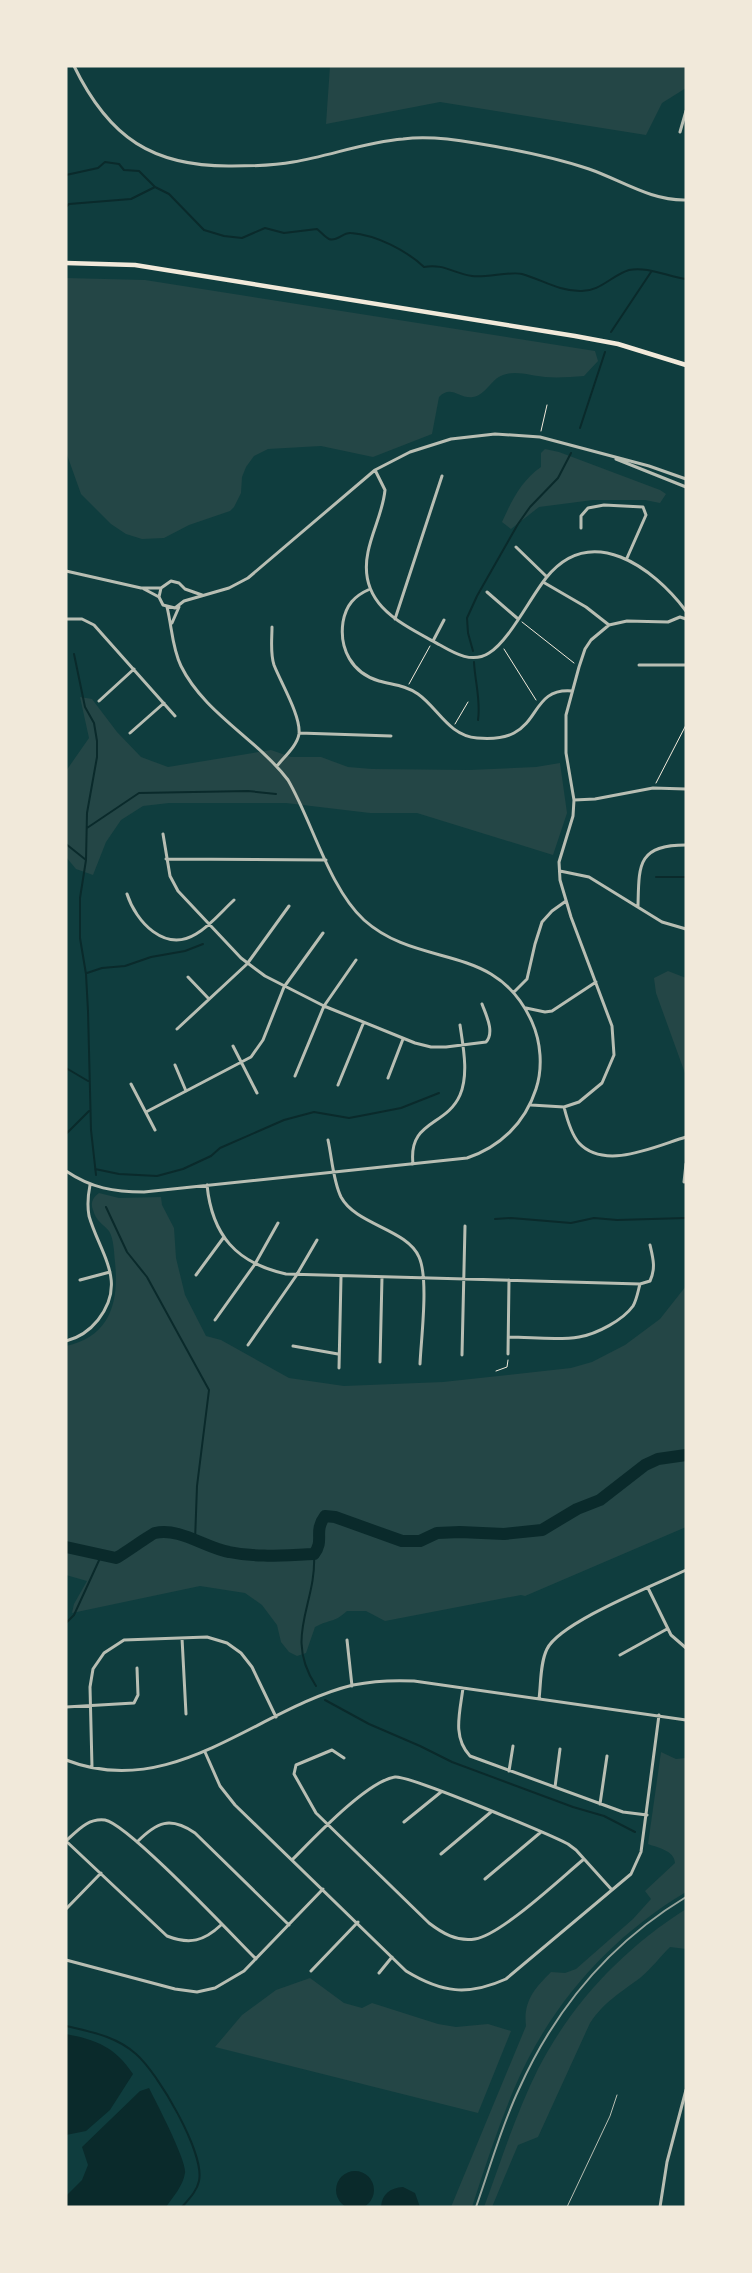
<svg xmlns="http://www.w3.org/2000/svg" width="752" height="2273" font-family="'Work Sans',sans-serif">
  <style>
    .green { fill: #244646 }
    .water { fill: #0a2a2b }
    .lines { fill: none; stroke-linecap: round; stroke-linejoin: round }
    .stream { stroke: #0a2a2b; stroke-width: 2 }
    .river { stroke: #0a2a2b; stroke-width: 12 }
    .path { stroke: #f1e9da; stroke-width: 1 }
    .service { stroke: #b8beb3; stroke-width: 1 }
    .minor { stroke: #b8beb3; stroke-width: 3 }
    .secondary { stroke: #f1e9da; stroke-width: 4.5 }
    .rail { stroke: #97a49c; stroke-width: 2 }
  </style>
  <rect width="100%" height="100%" fill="#0f3d3e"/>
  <path class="green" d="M330 66H686V88L662 103 646 135 440 102 326 124Z
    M66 278 145 280 595 351 598 361 584 376C571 377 558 378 545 377 532 376 516 370 503 375 491 379 486 395 473 397 459 399 451 384 439 397L432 434 373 457 321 446 268 449 254 456 246 467 242 477 241 493 234 507 230 511 189 525 164 538 142 539 126 534 111 524 81 494 66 452Z
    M545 449 559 452 660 490 666 494 660 503 645 500H593L539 507 511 529 502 522C512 500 521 481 541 467V453Z
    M80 697 92 699 117 732 141 757 168 767 271 750 291 757H321L348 767 372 769 469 770 536 767 560 763 567 813 553 855 417 813H370L286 803H169L143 806 121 820 106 842 93 875 76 869 66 857V771L89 738Z
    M668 971 686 978V1076L656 993 654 978Z
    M99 1193 119 1198 161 1197 162 1205 174 1228 176 1258 185 1295 206 1336 221 1340 289 1378 344 1386 443 1382 571 1368 592 1362 625 1345 660 1319 686 1286V1527L525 1596 521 1595 385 1621 366 1611H347C334 1623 330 1619 315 1627L306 1653 297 1656 289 1652 281 1642 277 1625 262 1605 245 1593 200 1586 72 1613 74 1604 87 1581 66 1575V1346C111 1336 119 1301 115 1262 114 1253 114 1239 109 1231 103 1224 96 1221 93 1210 90 1203 93 1197 99 1193Z
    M661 1752 676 1759 686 1758V1892C609 1938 549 2006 514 2089 498 2127 485 2167 472 2207H451L526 2026C523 2001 535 1988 551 1972L565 1973 576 1969 633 1919 651 1899 645 1891 675 1863C674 1850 658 1848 648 1844Z
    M686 1909V1949L670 1947C660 1957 651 1969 640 1978 620 1993 605 2001 590 2023L538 2137 518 2145 492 2207H484C501 2161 516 2113 538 2069 572 2003 623 1949 686 1909Z
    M310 1978 344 2003 362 2008 372 2003 438 2024 456 2027 488 2024 511 2031 478 2113 215 2047 242 2015 276 1990Z"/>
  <path class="water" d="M66 2034C97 2040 115 2047 133 2074L110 2110 86 2131 66 2135Z
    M149 2088C156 2102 187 2161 185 2173 183 2186 173 2197 166 2207H66V2196L82 2180 88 2165 82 2147 140 2091Z
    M336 2190a19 19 0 1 1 38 0a19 19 0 1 1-38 0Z
    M403 2187 415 2193 420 2207H381C382 2194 390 2188 403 2187Z"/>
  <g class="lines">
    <path class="stream" d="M66 175 98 168 105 162 119 164 124 170 139 171 155 187 169 194 204 230 224 236 242 238 265 228 284 233 317 229C321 232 325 237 329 239 337 242 343 232 351 233 376 235 406 250 424 267 443 263 455 274 472 276 486 278 511 271 522 274 543 280 558 291 580 291 600 292 612 275 629 270 647 266 669 277 686 279
      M66 207 69 204 131 199 155 187
      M611 332 651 272
      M580 428 605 352
      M473 651 468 633 467 618 477 596 518 524 530 507 558 478 571 453
      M74 654 85 707 94 723 97 741V757L87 813 86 860 80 898V938L86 974 88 1011 91 1130 96 1175
      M474 662C475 682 481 701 478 720
      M87 828 139 793 248 791 276 794
      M66 844 86 860
      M656 877H686
      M87 973 102 968 125 966 151 957 185 951 203 944
      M66 1068 88 1081
      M66 1134 89 1111
      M95 1169 119 1174 157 1176 183 1169 211 1156 220 1148 284 1120 314 1112 349 1118 365 1115 401 1108 439 1093
      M106 1207 127 1252 147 1277 209 1390 197 1486 195 1541
      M495 1219 511 1218 571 1223 594 1218 617 1220 686 1218
      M314 1554C317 1605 283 1636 316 1686
      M66 1623 74 1615 101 1556
      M325 1700 369 1724 420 1746 452 1762 573 1807 604 1816 635 1832
      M66 2026C91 2032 116 2036 136 2054 158 2073 205 2153 199 2181 197 2191 189 2199 182 2207"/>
    <path class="river" d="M66 1547 116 1558C124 1554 151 1534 155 1533 179 1527 206 1548 229 1552 257 1558 286 1555 314 1554 325 1540 313 1532 325 1516L335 1517 402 1541H420L437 1533 460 1532 504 1534 542 1530 577 1509 600 1500 645 1465 658 1459 686 1455"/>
    <path class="path" d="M541 431 547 405
      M522 622 574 663
      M504 649 536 700
      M409 684 430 646
      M455 724 468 702
      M656 783 686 725
      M496 1371 507 1367 508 1360"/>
    <path class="service" d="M567 2207 610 2116 617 2095"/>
    <path class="minor" d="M74 66C109 138 153 167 232 166 252 166 273 166 293 162 330 156 365 142 403 139 427 136 452 139 475 143 512 149 553 157 589 169 621 180 651 201 686 200
      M680 132 686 111
      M616 459 686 487
      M375 470 385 490C383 512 372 531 368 552 357 605 402 624 440 645 454 653 472 664 489 653 509 641 530 598 546 578 591 522 653 567 686 611
      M581 528V516L588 508 604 505 643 507 646 515 627 558
      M516 547 547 577
      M66 571 141 588H161
      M543 582 586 607 609 625
      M144 589 159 597
      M370 589C354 596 346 605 343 622 339 649 352 673 379 681 393 685 405 685 418 694 438 708 449 736 477 738 489 739 503 739 514 733 539 720 536 688 572 691
      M487 592 517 618
      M202 595 185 589 179 583 171 581 161 588 159 597 163 605 175 608 184 601 229 588 248 578 375 470 410 452 451 439 495 434 540 437 649 466 686 479
      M66 619H82L94 625 175 716
      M395 619 442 476
      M172 623 179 607
      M272 627C272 640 270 653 274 665 281 683 301 716 299 734 297 746 284 757 277 766
      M433 641 444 620
      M639 665H686
      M99 701 134 669
      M130 733 164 703
      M299 733 391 736
      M574 800 595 799 653 788 686 789
      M163 834 170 876 178 891 241 958 265 976 324 1006 415 1043 431 1047H446L486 1042C495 1032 486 1015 482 1004
      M166 859 326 860
      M560 871 589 877 662 922 686 929
      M127 894C136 922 165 953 196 934 210 926 222 911 234 900
      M638 906C639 865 637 845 686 845
      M188 977 209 999
      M514 992 527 979 535 944 542 922 552 911 566 901
      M526 1008 545 1012 552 1011 596 982
      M177 1029 247 964 289 906
      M233 1046 257 1093
      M175 1065 186 1091
      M295 1076 324 1006 356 960
      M388 1078 403 1039
      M131 1084 155 1130
      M338 1085 363 1024
      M531 1105 564 1107 579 1102 602 1083 614 1055 612 1026 571 917 560 880 559 862 573 816 574 800 566 753V715L579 667 585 649 591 640 609 625 627 621 668 622 680 617 686 619
      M564 1107C567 1119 571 1134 579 1143 605 1171 656 1146 686 1137
      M146 1112 251 1057 263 1040 284 987 323 933
      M328 1140C332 1158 333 1181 341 1197 356 1225 407 1229 419 1257 429 1279 421 1339 420 1364
      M413 1164C408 1120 446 1127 460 1095 469 1074 463 1046 460 1025
      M66 1171C91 1188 114 1192 144 1192L467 1158C500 1147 525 1123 536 1089 543 1068 541 1042 532 1022 496 941 420 970 364 920 329 888 312 821 288 780 257 739 204 713 181 666 172 648 172 627 167 607
      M684 1182 686 1164
      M207 1185C212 1235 236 1263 286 1274L640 1284 650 1281C656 1268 653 1258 650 1245
      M196 1275 224 1237
      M80 1280 110 1272
      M215 1320 255 1264 278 1223
      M509 1337C531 1337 557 1341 579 1337 597 1334 623 1320 633 1306 637 1299 638 1291 640 1284
      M66 1341C78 1338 90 1330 98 1320 128 1282 100 1254 89 1216 87 1205 88 1195 90 1185
      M248 1345 296 1276 317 1240
      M293 1346 338 1354
      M508 1354 509 1280
      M462 1355 465 1226
      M380 1362 382 1277
      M339 1368 341 1277
      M648 1588 671 1635 686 1648
      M182 1638 186 1714
      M347 1640 352 1686
      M620 1655 667 1629
      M463 1688C460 1712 452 1737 470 1756L623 1812 647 1815
      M539 1699C541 1684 540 1663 547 1649 560 1622 655 1585 686 1570
      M66 1707 134 1703 138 1695 137 1668
      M205 1752 220 1786 235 1805 406 1971C442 1993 468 1996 506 1979L631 1874 641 1852 659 1715
      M344 1758 332 1750 296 1765 294 1774 316 1813 429 1923C442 1933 457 1942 475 1939 501 1935 561 1878 584 1859
      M66 1760C173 1802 258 1708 353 1685 373 1681 394 1680 414 1681L686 1720
      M92 1767 90 1687 93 1669 104 1653 124 1640 207 1637 227 1643 241 1653 252 1667 276 1717
      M509 1771 513 1746
      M555 1787 560 1749
      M600 1804 607 1756
      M404 1822 441 1792
      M66 1841C78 1830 88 1818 105 1820 128 1824 233 1936 256 1959
      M66 1841 167 1936C190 1945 204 1941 221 1925
      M137 1842C157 1822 170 1816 195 1833L289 1925
      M441 1854 491 1812
      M292 1860C313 1839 367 1781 395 1777 409 1775 548 1834 568 1844L576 1850 612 1890
      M485 1879 541 1832
      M66 1909 101 1873
      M66 1960 175 1989 197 1992 215 1988 244 1971 323 1889
      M311 1971 358 1922
      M379 1973 392 1957
      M660 2207 667 2162 686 2090"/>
    <path class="secondary" d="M66 263 135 265 575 336 618 344 686 365"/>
    <path class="rail" d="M476 2207C490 2168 501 2127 519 2089 555 2009 610 1943 686 1897"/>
  </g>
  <rect width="752" height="2273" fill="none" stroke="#f1e9da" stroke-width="135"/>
</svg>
